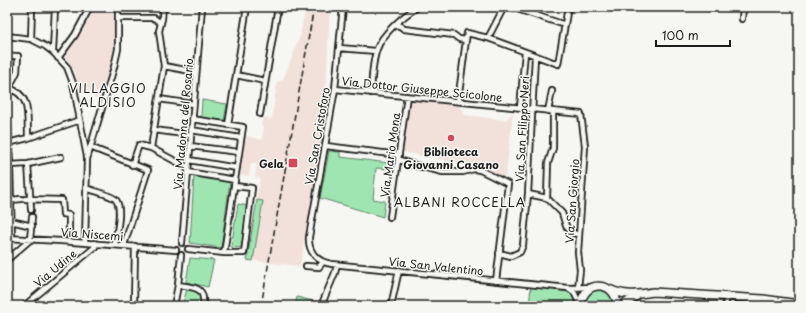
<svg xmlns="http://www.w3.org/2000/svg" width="806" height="313" font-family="'Playpen Sans',sans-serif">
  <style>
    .built { fill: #f2e1da }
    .green { fill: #9fe5b1; stroke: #5e8066 }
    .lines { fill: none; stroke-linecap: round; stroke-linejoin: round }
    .street-casing { stroke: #1c1c1c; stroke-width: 8 }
    .primary-casing { stroke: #1c1c1c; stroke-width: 10 }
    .street { stroke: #f6f6f2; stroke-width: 4.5 }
    .primary { stroke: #f6f6f2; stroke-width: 7 }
    .rail { stroke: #1c1c1c; stroke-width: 1.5; stroke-dasharray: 6 3; stroke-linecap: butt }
    .poi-dot { fill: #d1495b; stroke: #f6f6f2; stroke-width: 1.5 }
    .labels { text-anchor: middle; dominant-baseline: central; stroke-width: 3; stroke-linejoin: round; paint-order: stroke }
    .street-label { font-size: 11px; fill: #1c1c1c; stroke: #f6f6f2 }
    .poi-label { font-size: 11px; font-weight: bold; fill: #1c1c1c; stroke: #f6f6f2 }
    .neighbourhood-label { font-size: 12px; letter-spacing: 1px; fill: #1c1c1c; stroke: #f6f6f2 }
  </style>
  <rect width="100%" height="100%" fill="#f6f6f2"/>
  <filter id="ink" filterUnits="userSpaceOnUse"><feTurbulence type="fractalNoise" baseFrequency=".025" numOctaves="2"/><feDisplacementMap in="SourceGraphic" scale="8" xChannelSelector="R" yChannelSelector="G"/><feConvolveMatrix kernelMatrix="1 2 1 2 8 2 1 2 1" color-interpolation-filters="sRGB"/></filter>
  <g filter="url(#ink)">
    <path class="built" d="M95 7H116L114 55 112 59 113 63 110 71 107 74 109 77 100 101 79 88 75 72 65 56 84 29Z
      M306 7H330L326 87 333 88 300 266 247 260 260 178 255 177 257 164 251 163 249 176 239 175 246 136 262 140 264 127 261 126 263 117 272 119 277 82 283 80 300 36Z
      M410 101 459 105 465 115 505 120 513 113 506 174 505 176 502 177 483 169 468 165 403 152Z"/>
    <path class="green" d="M202 100 227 104 224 121 201 117Z
      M329 151 340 152V157L389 163V169L376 168 373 199 385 201 383 217 320 198Z
      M194 176 230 181 221 248 190 243Z
      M257 200 263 201 253 261 247 260Z
      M238 204 249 206 241 248 231 247Z
      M190 258 214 260 208 287 186 282Z
      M531 286 569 292 574 296 575 306H529Z
      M187 289C197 289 203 295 201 306H182Z
      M602 289C610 294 613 297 613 306H583V300L589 292Z
      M297 297 321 303 319 306H295Z"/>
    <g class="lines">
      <defs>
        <path id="street" d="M343 7 335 89 309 237C308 252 317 262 332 264L568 288 592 287
          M511 7 565 25
          M118 18H154L161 23
          M742 19 743 7
          M395 25 400 26 404 29 454 35 459 39 466 40 467 33 488 38 558 64 568 7
          M7 36 31 39 45 46 53 52 67 67 73 83 87 157
          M488 38 504 7
          M31 39 32 7
          M339 48 376 51
          M53 52 55 7
          M7 56H18L17 72 9 88 7 104 10 165 12 239
          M58 58 75 35 90 7
          M164 66 196 72
          M236 75 265 81
          M7 88C32 93 27 118 28 138
          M335 89 581 114 585 146 578 252 580 270 578 288
          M371 93C372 79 372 62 377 49 382 34 404 15 418 7
          M159 99 193 104
          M458 101 466 40
          M520 108 525 52
          M548 111 552 91
          M260 114 278 7
          M192 119 243 127 224 253
          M228 125 247 7
          M154 130 191 135
          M191 130 241 138
          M8 143 28 138 80 120
          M190 146 239 152
          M326 146 399 155
          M90 147 148 170 124 245
          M151 148 164 66 159 31 162 19 163 7
          M398 159 410 164 443 172H463L474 169 480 170 508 184 496 281
          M189 160 237 168
          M28 164 31 210
          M10 165 28 164 61 157
          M132 165 139 145 151 148 188 168
          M188 172 235 180
          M86 188C93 191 112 195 116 200 123 209 116 234 115 245
          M528 194 547 198 562 213 566 226 571 232 579 235
          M547 198 548 163 553 148V111
          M25 199 62 200 63 214 69 215V234
          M11 200 21 199
          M390 217 407 96
          M11 221 32 226
          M7 238 61 241 176 250
          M85 243 87 159 114 67 118 49V7
          M182 243 202 7
          M188 249 224 253H244L252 188 234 186
          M499 253 511 256 520 252 523 245 528 194 535 56
          M7 260 30 240 32 217
          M306 266 319 267 323 262
          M178 285C195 288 205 286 203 306
          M568 288 574 292 580 305
          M24 306 95 247V243
          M134 306 135 246
          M174 306 178 285 181 255
          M321 306 335 273 337 265
          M391 306 399 270
          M725 306 727 297"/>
        <path id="primary" d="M609 289C624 296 637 295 653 292L763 299 799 304
          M581 306C582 279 617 280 617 306
          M621 306 637 296"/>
      </defs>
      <use href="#street" class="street-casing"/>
      <use href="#primary" class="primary-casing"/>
      <use href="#street" class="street"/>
      <use href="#primary" class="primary"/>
      <path class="rail" d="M261 306 314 7"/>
    </g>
  </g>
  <g class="poi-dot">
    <circle cx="451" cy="138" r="4"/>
    <rect x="288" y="158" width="10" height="10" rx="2"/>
  </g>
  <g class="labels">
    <g class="street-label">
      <text transform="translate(422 89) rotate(6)">Via Dottor Giuseppe Scicolone</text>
      <text transform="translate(183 124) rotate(-85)">Via Madonna del Rosario</text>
      <text transform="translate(522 129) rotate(-87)">Via San Filippo Neri</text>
      <text transform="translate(317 136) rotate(-80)">Via San Cristoforo</text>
      <text transform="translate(390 155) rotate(-82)">Via Mario Mona</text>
      <text transform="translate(572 201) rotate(-86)">Via San Giorgio</text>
      <text transform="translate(92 234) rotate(4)">Via Niscemi</text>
      <text transform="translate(436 266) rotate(6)">Via San Valentino</text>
      <text transform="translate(55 268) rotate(-40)">Via Udine</text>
    </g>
    <g class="poi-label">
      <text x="451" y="151">Biblioteca<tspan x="451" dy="13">Giovanni Casano</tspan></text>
      <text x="284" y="163" text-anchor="end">Gela</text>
    </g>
    <g class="neighbourhood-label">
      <text x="108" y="88">VILLAGGIO<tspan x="108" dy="14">ALDISIO</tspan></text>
      <text x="460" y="202">ALBANI ROCCELLA</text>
    </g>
  </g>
  <rect width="806" height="313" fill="none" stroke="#f6f6f2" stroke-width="24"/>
  <rect x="12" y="12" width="782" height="289" fill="none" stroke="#1c1c1c" stroke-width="1.5" filter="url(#ink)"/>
  <path d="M656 40v6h74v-6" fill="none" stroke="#1c1c1c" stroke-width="2"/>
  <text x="662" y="40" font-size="12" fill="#1c1c1c" stroke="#f6f6f2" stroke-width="3" paint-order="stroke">100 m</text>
</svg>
